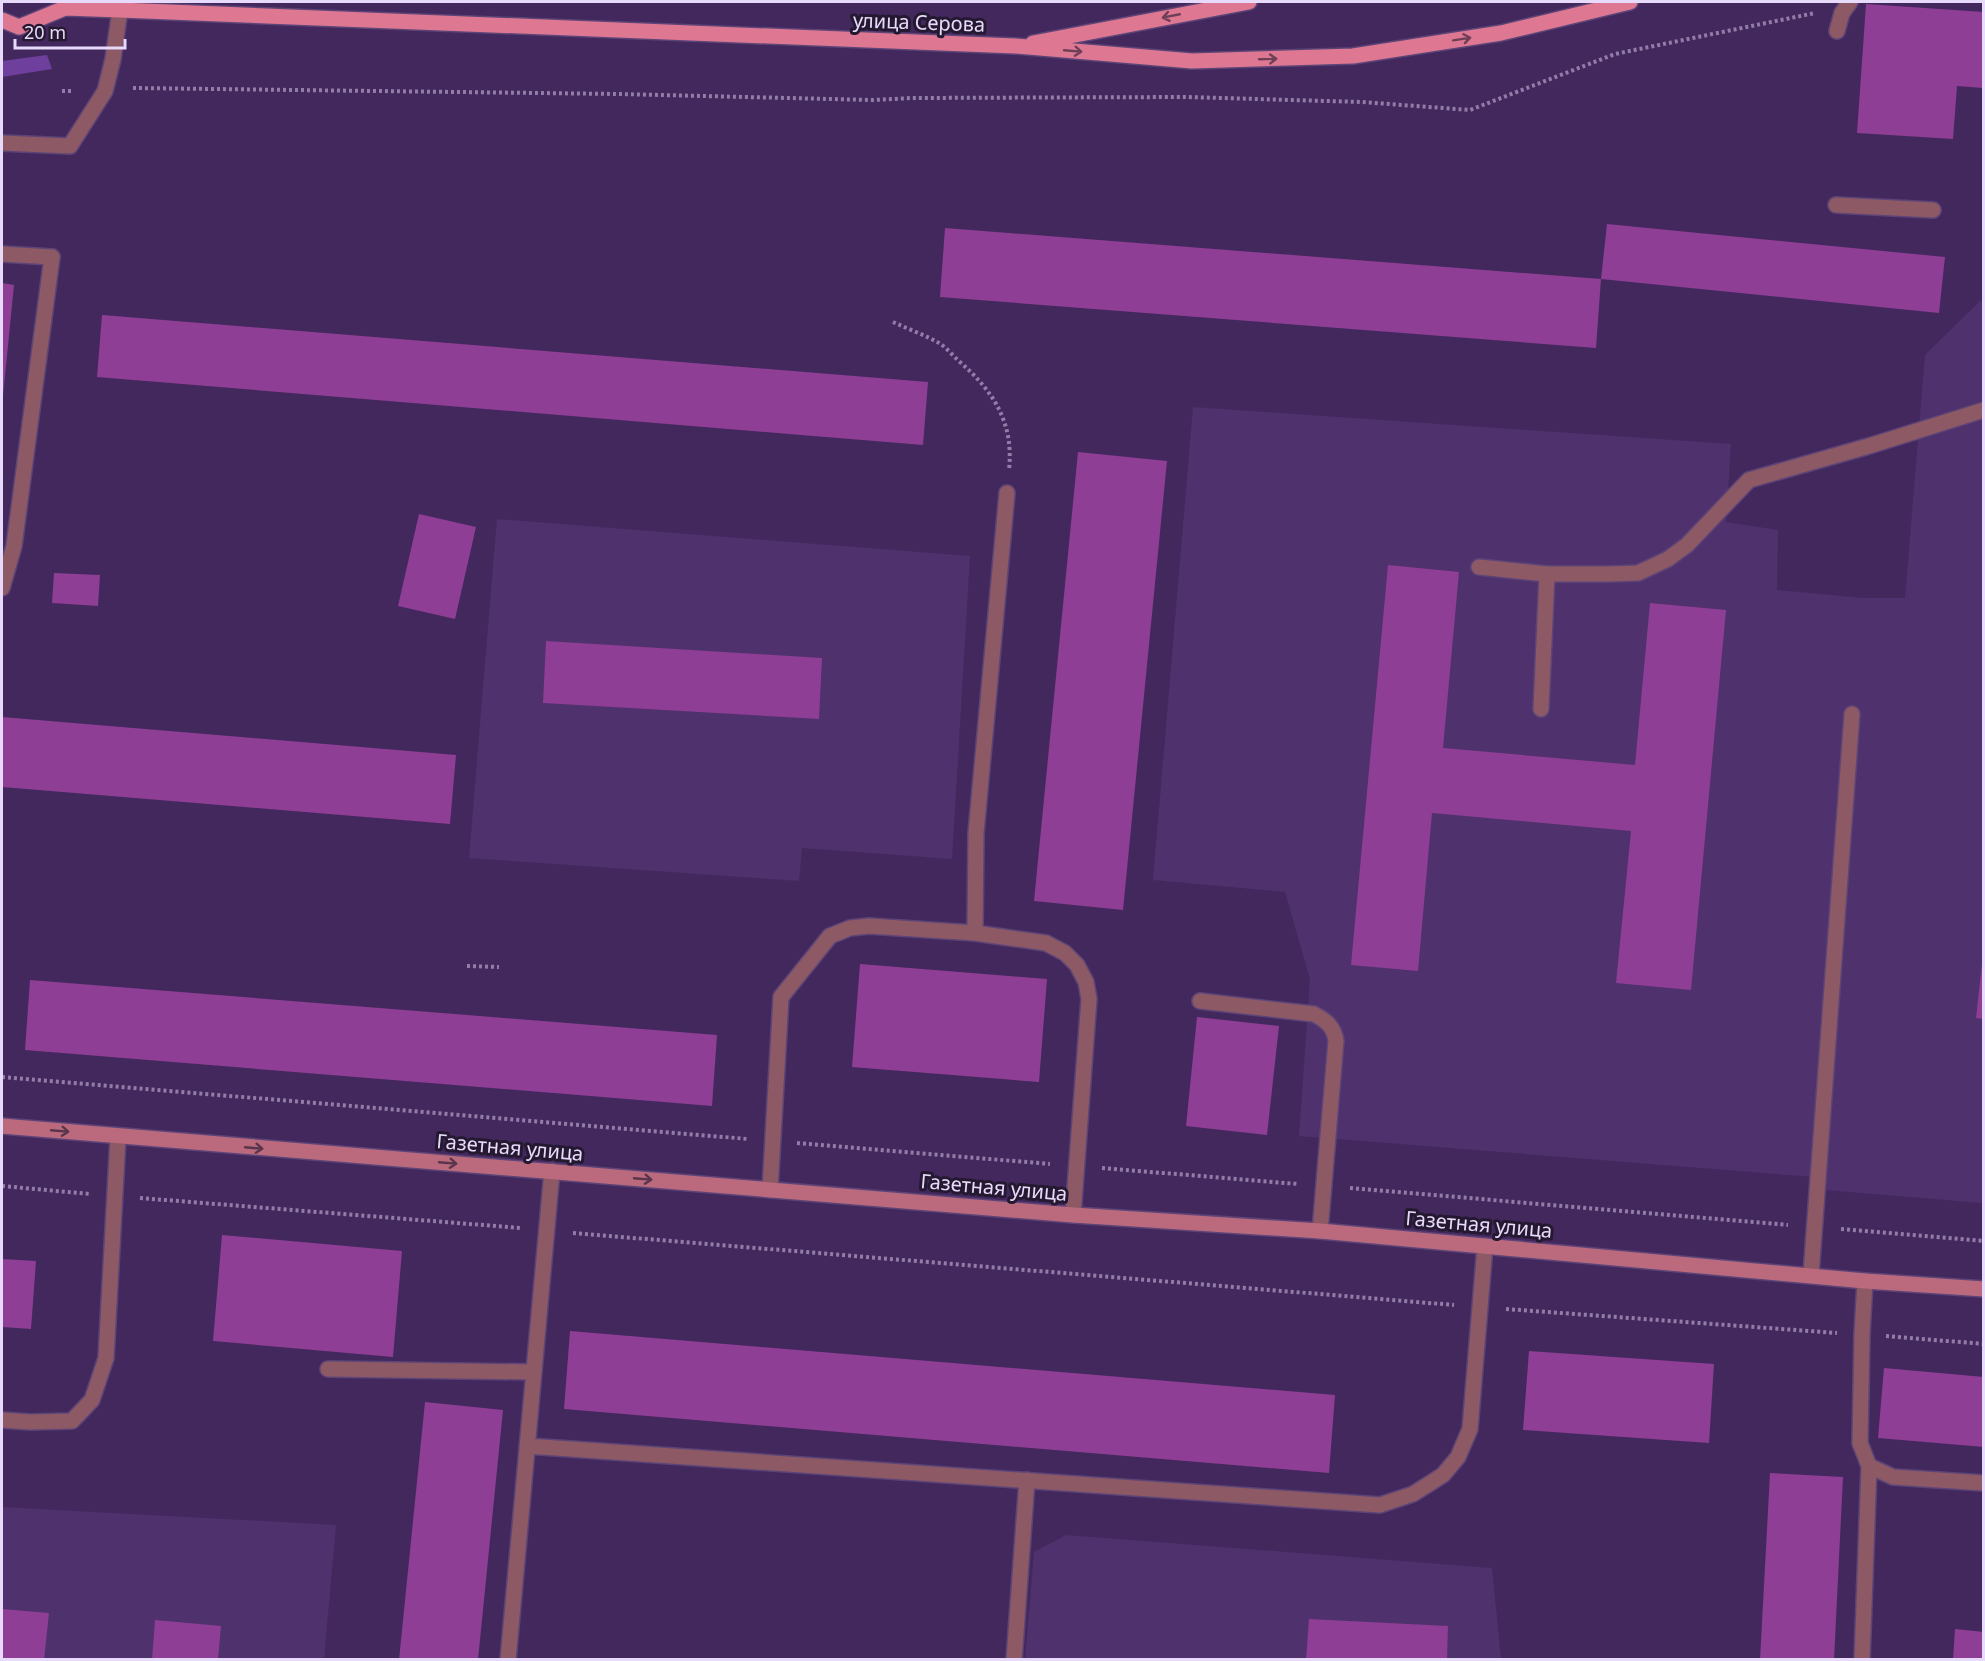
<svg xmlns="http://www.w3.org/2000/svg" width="1985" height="1661" font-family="'Noto Sans',sans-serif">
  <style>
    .built { fill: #4f316d }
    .green { fill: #6f3f9d }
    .building { fill: #8e3e94 }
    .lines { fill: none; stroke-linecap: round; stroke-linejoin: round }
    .lane-casing { stroke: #5d4477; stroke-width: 18 }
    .street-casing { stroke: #5d4477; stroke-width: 18 }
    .secondary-casing { stroke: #5d4477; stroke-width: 18 }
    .primary-casing { stroke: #5d4477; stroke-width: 18 }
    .path { stroke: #927da9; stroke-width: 4; stroke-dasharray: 3 3; stroke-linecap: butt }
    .lane { stroke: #8d5965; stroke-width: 15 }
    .street { stroke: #8d5965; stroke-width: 15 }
    .secondary { stroke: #bb6a7e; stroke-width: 15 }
    .primary { stroke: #de7791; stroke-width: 15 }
    .oneway { stroke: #6e3f57 }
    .oneway2 { stroke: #59354b }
    .labels { text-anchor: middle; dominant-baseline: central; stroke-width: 6; stroke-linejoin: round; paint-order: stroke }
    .street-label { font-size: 20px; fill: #e8dafb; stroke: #241930 }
  </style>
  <rect width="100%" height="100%" fill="#43285e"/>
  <path class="built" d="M1980 301H1983V1203L1813 1189 1814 1177 1299 1136 1310 979 1285 892 1153 880 1193 407 1731 444 1726 522 1778 530 1777 590 1862 598H1905L1925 355Z
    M497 519 970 556 952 859 802 848 799 881 469 858Z
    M2 1507 336 1525 324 1659H2Z
    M1066 1535 1492 1568 1501 1659 1025 1660 1034 1552Z"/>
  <path class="green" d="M47 55 52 69 2 77V61Z"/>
  <path class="building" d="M1866 4 1984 12 1983 88 1957 86 1953 139 1857 133Z
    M1607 224 1945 257 1939 313 1601 279Z
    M945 228 1601 279 1596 348 940 297Z
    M2 283 14 285 3 396H2Z
    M102 315 928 382 923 445 97 377Z
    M1078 452 1167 461 1123 910 1034 901Z
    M419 514 476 527 455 619 398 606Z
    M1388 565 1459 572 1443 748 1635 765 1650 603 1726 610 1691 990 1616 983 1631 831 1432 813 1418 971 1351 965Z
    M54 573 100 575 98 606 52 603Z
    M546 641 822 658 819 719 543 703Z
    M2 717 456 755 450 824 2 787Z
    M860 964 1047 979 1039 1082 852 1067Z
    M1982 964 1984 965V1019L1976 1018Z
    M30 980 717 1035 712 1106 25 1050Z
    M1197 1017 1279 1026 1267 1135 1186 1126Z
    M222 1235 402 1251 393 1357 213 1341Z
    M2 1259 36 1261 31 1329 2 1327Z
    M570 1331 1335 1395 1329 1473 564 1409Z
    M1529 1351 1714 1364 1709 1443 1523 1430Z
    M1884 1368 1984 1377V1447L1878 1438Z
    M425 1402 503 1410 478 1660H399Z
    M1770 1473 1843 1477 1834 1660H1760Z
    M2 1609 49 1613 44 1660H2Z
    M1309 1619 1448 1626 1447 1660H1306Z
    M155 1620 221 1626 218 1660H152Z
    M1955 1629 1984 1632V1660H1953Z"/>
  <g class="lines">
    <defs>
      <path id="lane" d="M1837 31 1842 13 1850 2
        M2 143 70 146 105 91 113 59 120 10
        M1836 205 1933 210
        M2 254 52 257
        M1479 567 1547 574
        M1541 709 1547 574H1610L1638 573 1668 559 1687 545 1749 480 1869 446 1984 410
        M975 933 976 833 1007 493
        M1200 1001 1314 1014C1327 1021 1334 1027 1336 1041L1320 1231
        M770 1190 781 997 830 936 850 928 869 926 975 933 1046 943 1065 953 1077 965 1086 982 1089 999 1073 1215
        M1811 1275 1852 714
        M1865 1281 1862 1334 1860 1443 1869 1466 1893 1477 1984 1483
        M328 1369 534 1372
        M2 1420 30 1422 72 1421 92 1400 106 1358 118 1137
        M527 1446 1380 1505 1413 1494 1443 1475 1458 1457 1470 1429 1485 1246
        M508 1660 552 1171
        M1014 1660 1027 1480
        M1862 1660 1869 1466"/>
      <path id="street" d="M2 588 14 546 52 257"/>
      <path id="secondary" d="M2 1126 1073 1215 1320 1231 1865 1281 1984 1289"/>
      <path id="primary" d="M2 20 19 27 65 8 120 10 1015 46 1192 61 1353 56 1501 33 1630 2
        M1033 43 1249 2"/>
    </defs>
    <use href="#lane" class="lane-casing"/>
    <use href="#street" class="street-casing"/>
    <use href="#secondary" class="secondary-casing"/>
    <use href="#primary" class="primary-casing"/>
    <path class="path" d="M133 88 618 94 873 100 912 98 1186 97 1362 102 1470 110 1615 54 1815 13
      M62 91H72
      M893 322C908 329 925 335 939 343 947 348 953 356 960 362 994 392 1014 423 1009 470
      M467 966 499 967
      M2 1077 748 1139
      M797 1143 1050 1164
      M1102 1168 1298 1184
      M2 1186 90 1194
      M1350 1188 1788 1225
      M140 1198 521 1228
      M1841 1229 1984 1241
      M573 1233 1454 1305
      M1506 1309 1837 1333
      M1886 1336 1984 1344"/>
    <use href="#lane" class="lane"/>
    <use href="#street" class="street"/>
    <use href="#secondary" class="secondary"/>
    <use href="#primary" class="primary"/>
  </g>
  <defs><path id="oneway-shaft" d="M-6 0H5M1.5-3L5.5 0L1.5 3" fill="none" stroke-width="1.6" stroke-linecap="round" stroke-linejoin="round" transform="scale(1.5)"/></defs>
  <g class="oneway">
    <use href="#oneway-shaft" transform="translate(1171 16) rotate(169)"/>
    <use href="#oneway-shaft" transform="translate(1462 39) rotate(-9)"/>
    <use href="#oneway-shaft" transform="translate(1073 51) rotate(5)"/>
    <use href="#oneway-shaft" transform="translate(1268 59) rotate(-2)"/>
  </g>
  <g class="oneway2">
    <use href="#oneway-shaft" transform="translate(60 1131) rotate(5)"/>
    <use href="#oneway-shaft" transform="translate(254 1148) rotate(5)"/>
    <use href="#oneway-shaft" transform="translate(448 1163) rotate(5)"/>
    <use href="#oneway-shaft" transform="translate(643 1179) rotate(5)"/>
  </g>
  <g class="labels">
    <g class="street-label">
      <text transform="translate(919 22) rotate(2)">улица Серова</text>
      <text transform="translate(510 1147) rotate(5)">Газетная улица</text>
      <text transform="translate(994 1187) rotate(5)">Газетная улица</text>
      <text transform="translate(1479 1224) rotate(5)">Газетная улица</text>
    </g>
  </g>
  <rect width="1985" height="1661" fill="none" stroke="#e8dafb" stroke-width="6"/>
  <path d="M15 39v9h110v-9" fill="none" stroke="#e8dafb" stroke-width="3"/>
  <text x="24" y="39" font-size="18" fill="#e8dafb" stroke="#241930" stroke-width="4.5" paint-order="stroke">20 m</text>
</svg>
